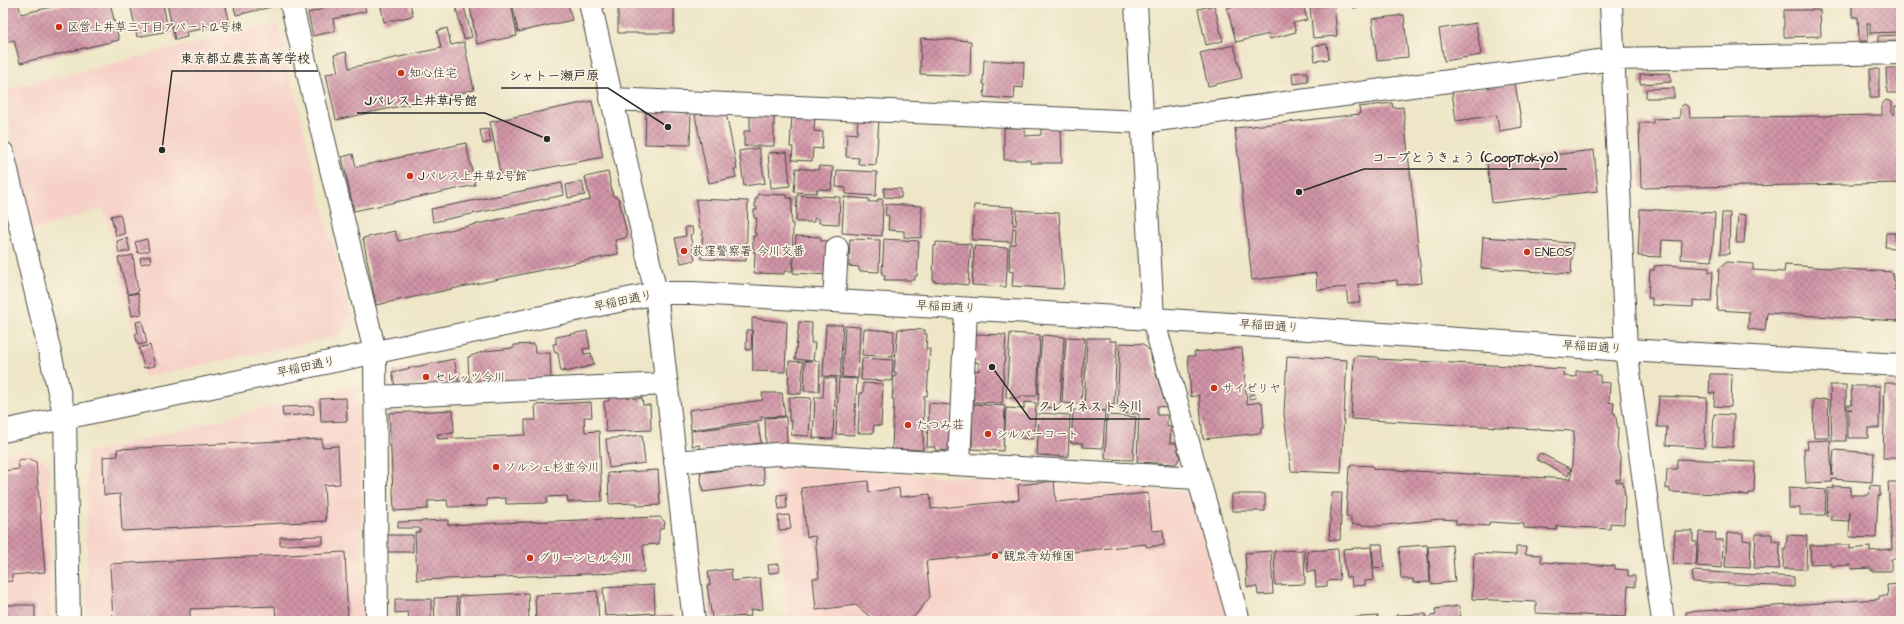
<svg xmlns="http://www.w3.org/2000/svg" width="1904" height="624" font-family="'Architects Daughter','Klee One',sans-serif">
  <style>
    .built { fill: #f7d1c8 }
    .building { fill: url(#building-cross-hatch) }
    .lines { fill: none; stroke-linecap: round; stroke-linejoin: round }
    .minor-casing { stroke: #484742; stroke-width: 24 }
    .major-casing { stroke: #484742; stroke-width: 24 }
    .minor { stroke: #fff; stroke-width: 22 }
    .major { stroke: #fff; stroke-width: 22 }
    .poi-dot { fill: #c8321e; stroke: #fcf5e5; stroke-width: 1.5 }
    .labels { text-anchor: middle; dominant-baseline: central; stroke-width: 3.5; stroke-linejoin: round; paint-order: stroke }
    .poi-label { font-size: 12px; fill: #2b2b2b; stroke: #fcf5e5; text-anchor: start }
    .street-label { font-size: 12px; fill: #2b2b2b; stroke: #fcf5e5 }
    .leader { fill: none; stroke: #2b2b2b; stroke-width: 1.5 }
    .callout-dot { fill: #2b2b2b; stroke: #fcf5e5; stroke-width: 1.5 }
    .callout-label { font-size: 13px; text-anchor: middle; font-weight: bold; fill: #2b2b2b; stroke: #fcf5e5; stroke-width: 3.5; stroke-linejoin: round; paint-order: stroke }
  </style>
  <defs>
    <pattern id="building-cross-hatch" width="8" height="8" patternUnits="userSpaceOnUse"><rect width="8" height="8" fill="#d194a7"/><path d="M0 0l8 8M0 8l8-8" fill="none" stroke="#aa7988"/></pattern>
  </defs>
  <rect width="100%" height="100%" fill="#fcf5e5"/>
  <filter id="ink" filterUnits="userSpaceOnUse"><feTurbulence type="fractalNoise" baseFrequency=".025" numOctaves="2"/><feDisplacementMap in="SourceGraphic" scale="8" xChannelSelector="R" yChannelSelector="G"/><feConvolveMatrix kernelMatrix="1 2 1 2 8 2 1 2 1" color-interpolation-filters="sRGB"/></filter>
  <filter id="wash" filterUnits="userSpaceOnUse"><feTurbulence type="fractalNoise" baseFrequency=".012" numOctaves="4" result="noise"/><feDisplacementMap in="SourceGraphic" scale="16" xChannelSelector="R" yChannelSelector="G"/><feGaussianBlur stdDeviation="0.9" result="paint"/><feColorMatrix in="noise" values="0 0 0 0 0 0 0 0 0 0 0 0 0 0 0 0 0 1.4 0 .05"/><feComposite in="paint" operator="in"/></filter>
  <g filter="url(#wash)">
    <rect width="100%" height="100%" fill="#eee6c7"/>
    <path class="built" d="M277 23 350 315 341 336 144 377 104 208 32 230 3 90Z
      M359 386 363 621H87V453Z
      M30 451 48 463 50 621H3V454Z
      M771 466 1190 492 1229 621H789Z"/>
    <g id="blocks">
      <path class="building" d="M18 3 21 14 69 3H110L119 40 20 63 14 40 3 43V6Z
        M130 3H163L168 31 137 37Z
        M167 3H186V5L197 3H225L230 24 186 32 187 37 175 40Z
        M233 3H276V6L236 15Z
        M321 3H364L366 11 333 19 335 31 313 36 308 13 323 9Z
        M380 3H410L413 16 384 22Z
        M489 3H511L517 36 477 44 470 7Z
        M512 3H568L572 20 518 32Z
        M1232 3H1303L1307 20 1293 23 1296 32 1270 39 1269 34 1236 42 1227 8 1233 6Z
        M1353 3H1364V7L1353 8Z
        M1370 3H1394V4L1371 7Z
        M1852 3H1901V32L1870 33V23H1867L1868 41H1859L1858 17H1853L1852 15Z
        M618 5H674V33H618Z
        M1214 5 1223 41 1206 45 1198 9Z
        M1334 5 1337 36 1313 38 1310 7Z
        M464 7 472 37 464 39 456 8Z
        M1784 10H1820L1821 36 1784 37Z
        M1404 15 1408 57 1377 60 1372 19Z
        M1476 23 1481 55 1444 61 1439 29Z
        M447 28 451 45 464 42 474 90 336 120 326 74 338 72 334 55 346 52 349 68 441 48 437 31Z
        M1901 35V43H1878V36Z
        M921 38 971 41 970 76 920 74Z
        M1327 44 1329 59 1315 61 1313 46Z
        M1234 45 1242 78 1208 86 1200 53Z
        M984 60 1024 62 1023 88 1015 87 1014 99 984 97 985 84H983Z
        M1886 68H1901V93H1887Z
        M1870 69H1879V98H1870Z
        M1307 72 1308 82 1293 84 1292 73Z
        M1670 73 1671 82 1640 84V74Z
        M1515 83 1522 127 1499 131 1497 115 1456 121 1452 92Z
        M1674 88V98H1646V89Z
        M1886 100 1892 102V114H1895V106H1901V183L1641 188 1639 123H1653V119L1680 118V108L1684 104 1689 107 1690 118 1882 115V104Z
        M592 101 603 157 501 177 490 122Z
        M1392 103 1393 108 1403 107 1422 283 1397 285V280L1358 284 1360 302 1348 303 1346 287 1317 290 1316 273 1252 280 1235 128 1360 114 1359 107Z
        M646 110 691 111 690 145 645 144Z
        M712 111 726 113 737 169H734L736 177 709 183 695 115Z
        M792 115 815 116 814 131 823 132 822 149 813 148 812 161 792 160 793 147H790Z
        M750 116H774V146H744V131H750Z
        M858 118 879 119 876 165 858 164 859 158 846 157 847 133 857 134Z
        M1004 128H1025V136L1041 135V129L1061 128 1062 163H1030V160H1004Z
        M488 129 491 142 483 144 480 130Z
        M466 143 475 185 354 211 342 157 353 154 356 167Z
        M759 148 765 183 744 186 739 151Z
        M1594 150 1598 191 1492 203 1487 163Z
        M787 152 790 186 771 188 768 153Z
        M819 166 833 167 831 190 817 189V193L794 192 796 168 818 170Z
        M837 170 877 172 876 196 846 194V188L836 187Z
        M608 172 613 196 619 199 627 235 625 238 615 240 618 254 376 305 363 238 395 231 398 241 590 200 585 177Z
        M582 181 585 195 568 198 566 185Z
        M562 183 564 195 433 222 431 209Z
        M884 188 901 189V198L884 197Z
        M758 194 787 195V198H792L791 224H793L792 271H784V274L754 273 755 252H753V236H756V233H754L757 218H754V210H757V207H755V199H757Z
        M797 195 840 197 839 224 819 223V219L814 218V222H796Z
        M844 197 869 199V202H877L878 199H883L882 236 842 233Z
        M696 199 748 201 746 261 701 259 703 231 699 227Z
        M886 204 922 206 921 238 904 237V231L888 230 889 216 885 215Z
        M974 205 1014 207 1013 225H1016L1017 210 1059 213 1064 285H1063V289L1012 286 1013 272 1009 271 1010 244H1015L1016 229 1013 228 1012 242 972 240Z
        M1640 209 1715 213 1712 261 1681 259 1682 241 1662 240 1661 257 1638 256Z
        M1722 213H1730L1729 254H1720Z
        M120 214 125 234 116 236 111 216Z
        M1738 214 1746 215 1744 243H1736Z
        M685 227H692L693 234 690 235 695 260 681 263 675 238 686 236Z
        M1886 233H1895V248L1885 247Z
        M796 236 821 237V241H830L828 275 793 273Z
        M1483 237 1573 243 1571 274 1481 268Z
        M127 238 130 251 119 253 117 241Z
        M147 239 149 251 138 253 135 242Z
        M850 239 880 240 879 272 859 271V267L849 266Z
        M884 239 919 241 917 276H915V280H884L885 275H882Z
        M936 242 971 244 968 285 933 281 934 246H936Z
        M974 246 1008 248 1006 287 972 285Z
        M133 255 138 292 128 294 118 258Z
        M150 256 151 262 141 264 140 258Z
        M1727 262 1753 264V270L1784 272 1785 265 1892 272 1894 281 1896 282 1893 291 1899 292 1898 321 1767 313 1765 331 1748 329 1749 312 1717 310 1719 268Z
        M1666 265 1709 268V272H1713L1711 302 1693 300V307L1652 305V298H1648L1650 270H1654V266Z
        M138 293 142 314 132 316 128 295Z
        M752 318 787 322 785 372 753 371Z
        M142 321 147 343 138 345 135 334 138 333 136 322Z
        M799 322 812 323 811 343H815L813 361H820L819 391H804L805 361H812L795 359Z
        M826 325H843L840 377 823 376Z
        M845 326 860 327 858 378 842 377Z
        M864 329 894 331 893 357 862 355Z
        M898 329 925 330V334H927L926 349H930L927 396H924L923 450 892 449 894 399H892L894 376H896V372H894Z
        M747 330H752L751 350H746Z
        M587 331 590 348 583 349 584 354 591 353 594 365 566 372V370L561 372 558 353H555L553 344H556V337Z
        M1010 333 1040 335 1037 394 1036 396H1020V398H1006Z
        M976 334 1006 335 1002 403 973 402 975 370 979 371V363L975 362Z
        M1044 335 1064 337 1060 408 1038 407 1040 359 1042 336Z
        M1066 337 1085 338 1081 404 1062 403Z
        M1087 338H1110V341H1117L1114 405 1107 404 1106 411 1084 409Z
        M1120 343 1143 344 1149 350 1166 407 1157 406V415H1167V426L1171 427 1170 443H1176L1180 457 1176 464 1137 462 1139 414 1121 413V410H1117Z
        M534 344 535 353H550L551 378 469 382 468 357 485 351 514 348V345Z
        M150 345 155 366 144 368 139 348Z
        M1242 348 1247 404 1262 402 1264 427H1261V433L1203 439 1199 395 1191 397 1188 356H1195L1194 352Z
        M1287 356 1347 360 1341 473 1291 471 1284 414Z
        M1358 356 1378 357V359L1565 369 1564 376 1576 377V371H1597L1596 375H1600V382L1610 383 1609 402 1614 403 1613 413H1615L1618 429 1617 447 1621 460 1620 480 1616 479V482H1623L1625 495 1624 524 1610 523V529L1557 526V530L1524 528V524L1489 522V526L1456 524V520L1440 519 1377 526 1351 524V517H1346L1349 467H1351V465L1373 466V469L1571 479 1574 431 1351 419 1354 357Z
        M862 358 893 360 892 381 861 380Z
        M454 359 459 383 395 386 392 372Z
        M789 361 803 362 801 394 788 393Z
        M1710 374H1732L1731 407 1714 406 1715 393H1709Z
        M824 378H836L833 439 813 438 815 397H823Z
        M839 378 857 379 854 435 836 434Z
        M863 383 883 384 881 426 874 425 873 433H858L860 393H863Z
        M1885 383H1898V389H1901V458H1883Z
        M1830 385H1846V441H1832Z
        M1851 386H1880L1879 428H1868V438H1848V410L1852 409H1847V405H1852Z
        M762 393H782L785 416 761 417 762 420 691 430 689 410 763 400Z
        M634 394V399L642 398 643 405H650L651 430 606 432 604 401H609V396Z
        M1255 394 1256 398 1249 399V395Z
        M1659 396 1707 398 1704 448 1666 445 1667 427H1657Z
        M789 397 811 398 809 436 791 435 792 421H789Z
        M346 398 347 421 321 422 320 399Z
        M1828 399 1829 438H1814L1813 400Z
        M591 402 592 417H584L585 432 599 431 602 501 568 502 567 496 547 497V503L506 504V498L487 499V506L448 507 447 500 428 501V509L394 511 389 413 453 410 454 433 437 434 438 439 525 435V420H536L535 405Z
        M1024 402 1036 403 1034 439 1019 438V433L1005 432 1006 408 1024 409Z
        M929 403 951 405 948 451 935 450V447H927Z
        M973 404 1005 406 1003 451 972 449Z
        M313 406 314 414 283 416 282 407Z
        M1073 410 1105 411 1103 448 1083 447V443H1071Z
        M1039 413 1070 415 1068 457 1037 455Z
        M1714 414 1734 415 1733 447 1712 446Z
        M1107 415 1136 417 1133 460 1105 459Z
        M786 417 787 443 766 444 765 418Z
        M758 423 761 443 701 451 700 445 692 446 691 431Z
        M642 435 645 463 609 468 606 439Z
        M322 439V447L338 446 340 484 324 485 326 521 122 531 120 494 104 495 103 457 118 456 117 449Z
        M1830 440 1832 476 1834 450 1874 453 1872 482 1832 479V482L1806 483 1804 448 1808 449 1807 441Z
        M1540 453 1571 469 1568 476 1536 459Z
        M30 459 36 462 45 572 12 575V581L3 582V471L19 469 18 460Z
        M1677 459 1755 462 1754 493H1749V495L1670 492V488L1666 489 1667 469H1677Z
        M762 465 765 484 703 492 700 473Z
        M658 470 660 505 637 506V503L609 504 608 473Z
        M868 481 869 492 899 488 900 497 930 494 931 509 1019 500 1018 485 1054 481 1056 502 1148 493 1152 531 1163 530 1164 545 1146 547V544L1026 557 1025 551 926 561 930 597 913 618 875 621 856 605 816 610 813 578H819L815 536 807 537 801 488Z
        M1888 482H1901V559H1891V571H1871V568L1851 569V565L1831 566V563L1811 564 1810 545H1850V549L1870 547V551L1892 549Z
        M1870 485 1880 486V496H1878L1876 538 1849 537 1850 511 1849 521 1831 520 1832 516H1827L1828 488 1833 489V486L1851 487 1850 495H1869Z
        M1789 487 1826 490 1825 515H1800V508H1789Z
        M1332 493H1342L1340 540H1329Z
        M786 494 787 508 779 509 777 495Z
        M1232 494H1265V511H1232Z
        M789 515 791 529 779 530 778 516Z
        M660 517 665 522 664 527 659 530V544L643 545 644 572 417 580 415 532H420V528H398V522L448 520V525Z
        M1675 531H1693V542H1697L1696 565 1673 564Z
        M1699 532 1716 533 1715 540H1723L1722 568 1697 566Z
        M1727 533H1743V540L1751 541 1750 568 1725 567Z
        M1756 534H1772V541L1780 542 1779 569 1754 568Z
        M385 535H413V552H386Z
        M1787 535 1807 536 1806 569H1783L1784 549H1786Z
        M323 536V544L280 545V537Z
        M1372 544H1382L1384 567 1374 568Z
        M1427 545 1430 582 1413 583V579H1401L1399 547Z
        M1452 545 1455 582 1431 584 1428 547Z
        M1371 547 1374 580 1365 581V585L1352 586 1351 577H1346L1343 549Z
        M1516 547H1526L1525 554 1541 555V562L1615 566V569L1628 570V576H1635V587L1628 586 1626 617 1536 613V602L1472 599 1474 553 1516 555Z
        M1338 549 1340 580 1327 581V586L1316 587 1315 571 1308 572 1307 551Z
        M1304 550 1305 584 1275 585 1274 551Z
        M1271 551 1273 594 1258 595 1257 587H1247L1245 553Z
        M345 552 348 621H276L275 606 190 609V621H113L110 564Z
        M779 564V572L769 573 768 565Z
        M731 569 732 581 760 578 763 609 750 610 751 616 712 618 707 585H710L708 572Z
        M1693 571 1794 577V587L1692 582Z
        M1901 584V621H1686V612L1879 599V596H1888L1887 585Z
        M654 585 655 613 605 616 603 588Z
        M597 591 599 621H536L535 595Z
        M528 593 529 621H460L459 596Z
        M457 597V621H435L434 598Z
        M395 599H431V621H409L408 612 395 613Z
        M3 605H35V621H3Z
        M1459 606 1461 621H1430V616L1436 615 1435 609Z
        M1426 614V621H1396V615Z
        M673 615 674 621H606L605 619Z
        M1378 616V621H1344V618Z"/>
    </g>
  </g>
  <g filter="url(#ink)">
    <use href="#blocks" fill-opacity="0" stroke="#484742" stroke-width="1"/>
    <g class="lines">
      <defs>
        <path id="minor" d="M291 3 375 352 377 621
          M590 3 656 293 694 621
          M1136 3 1153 319 1239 621
          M1611 3 1626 350 1663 621
          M611 99 1142 122 1614 59 1901 53
          M3 153 65 417 69 621
          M834 301 837 248
          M375 397 667 384
          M675 462 776 454 1197 478
          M959 464 966 309"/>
        <path id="major" d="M3 431 656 293H693L1153 319 1626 350 1901 365"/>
      </defs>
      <use href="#minor" class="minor-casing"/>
      <use href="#major" class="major-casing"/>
      <use href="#minor" class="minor"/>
      <use href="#major" class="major"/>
    </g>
  </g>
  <g class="poi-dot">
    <circle cx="59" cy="27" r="4"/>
    <circle cx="401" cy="73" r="4"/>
    <circle cx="410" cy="176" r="4"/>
    <circle cx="684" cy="251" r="4"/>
    <circle cx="1527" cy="252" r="4"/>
    <circle cx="426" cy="377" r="4"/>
    <circle cx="1214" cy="388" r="4"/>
    <circle cx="908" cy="425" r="4"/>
    <circle cx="988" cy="434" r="4"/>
    <circle cx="496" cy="467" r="4"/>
    <circle cx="995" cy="556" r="4"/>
    <circle cx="530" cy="558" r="4"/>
  </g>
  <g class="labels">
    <g class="poi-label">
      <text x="67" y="27">区営上井草三丁目アパート12号棟</text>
      <text x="409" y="73">知心住宅</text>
      <text x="418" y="176">Jパレス上井草2号館</text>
      <text x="692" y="251">荻窪警察署 今川交番</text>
      <text x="1535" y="252">ENEOS</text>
      <text x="434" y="377">セレッツ今川</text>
      <text x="1222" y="388">サイゼリヤ</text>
      <text x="916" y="425">たつみ荘</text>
      <text x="996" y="434">シルバーコート</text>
      <text x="504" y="467">ソルシェ杉並今川</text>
      <text x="1003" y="556">観泉寺幼稚園</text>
      <text x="538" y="558">グリーンヒル今川</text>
    </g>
    <g class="street-label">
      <text transform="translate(623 301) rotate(-12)">早稲田通り</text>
      <text transform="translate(946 307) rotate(3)">早稲田通り</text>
      <text transform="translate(1269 326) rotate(4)">早稲田通り</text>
      <text transform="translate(1592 347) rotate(4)">早稲田通り</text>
      <text transform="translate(306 367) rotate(-12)">早稲田通り</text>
    </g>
  </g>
  <path class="leader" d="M162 150L172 71H318M668 127L608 88H501M547 139L485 113H357M1299 192L1364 169H1567M992 367L1030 419H1150"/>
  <g class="callout-dot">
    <circle cx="162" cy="150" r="4"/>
    <circle cx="668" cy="127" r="4"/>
    <circle cx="547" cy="139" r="4"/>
    <circle cx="1299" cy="192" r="4"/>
    <circle cx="992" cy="367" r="4"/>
  </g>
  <g class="callout-label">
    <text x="245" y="63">東京都立農芸高等学校</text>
    <text x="554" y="80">シャトー瀬戸原</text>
    <text x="421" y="105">Jパレス上井草1号館</text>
    <text x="1465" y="162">コープとうきょう (CoopTokyo)</text>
    <text x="1090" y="411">クレイネスト今川</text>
  </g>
  <rect width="1904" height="624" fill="none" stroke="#fcf5e5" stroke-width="16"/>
</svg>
